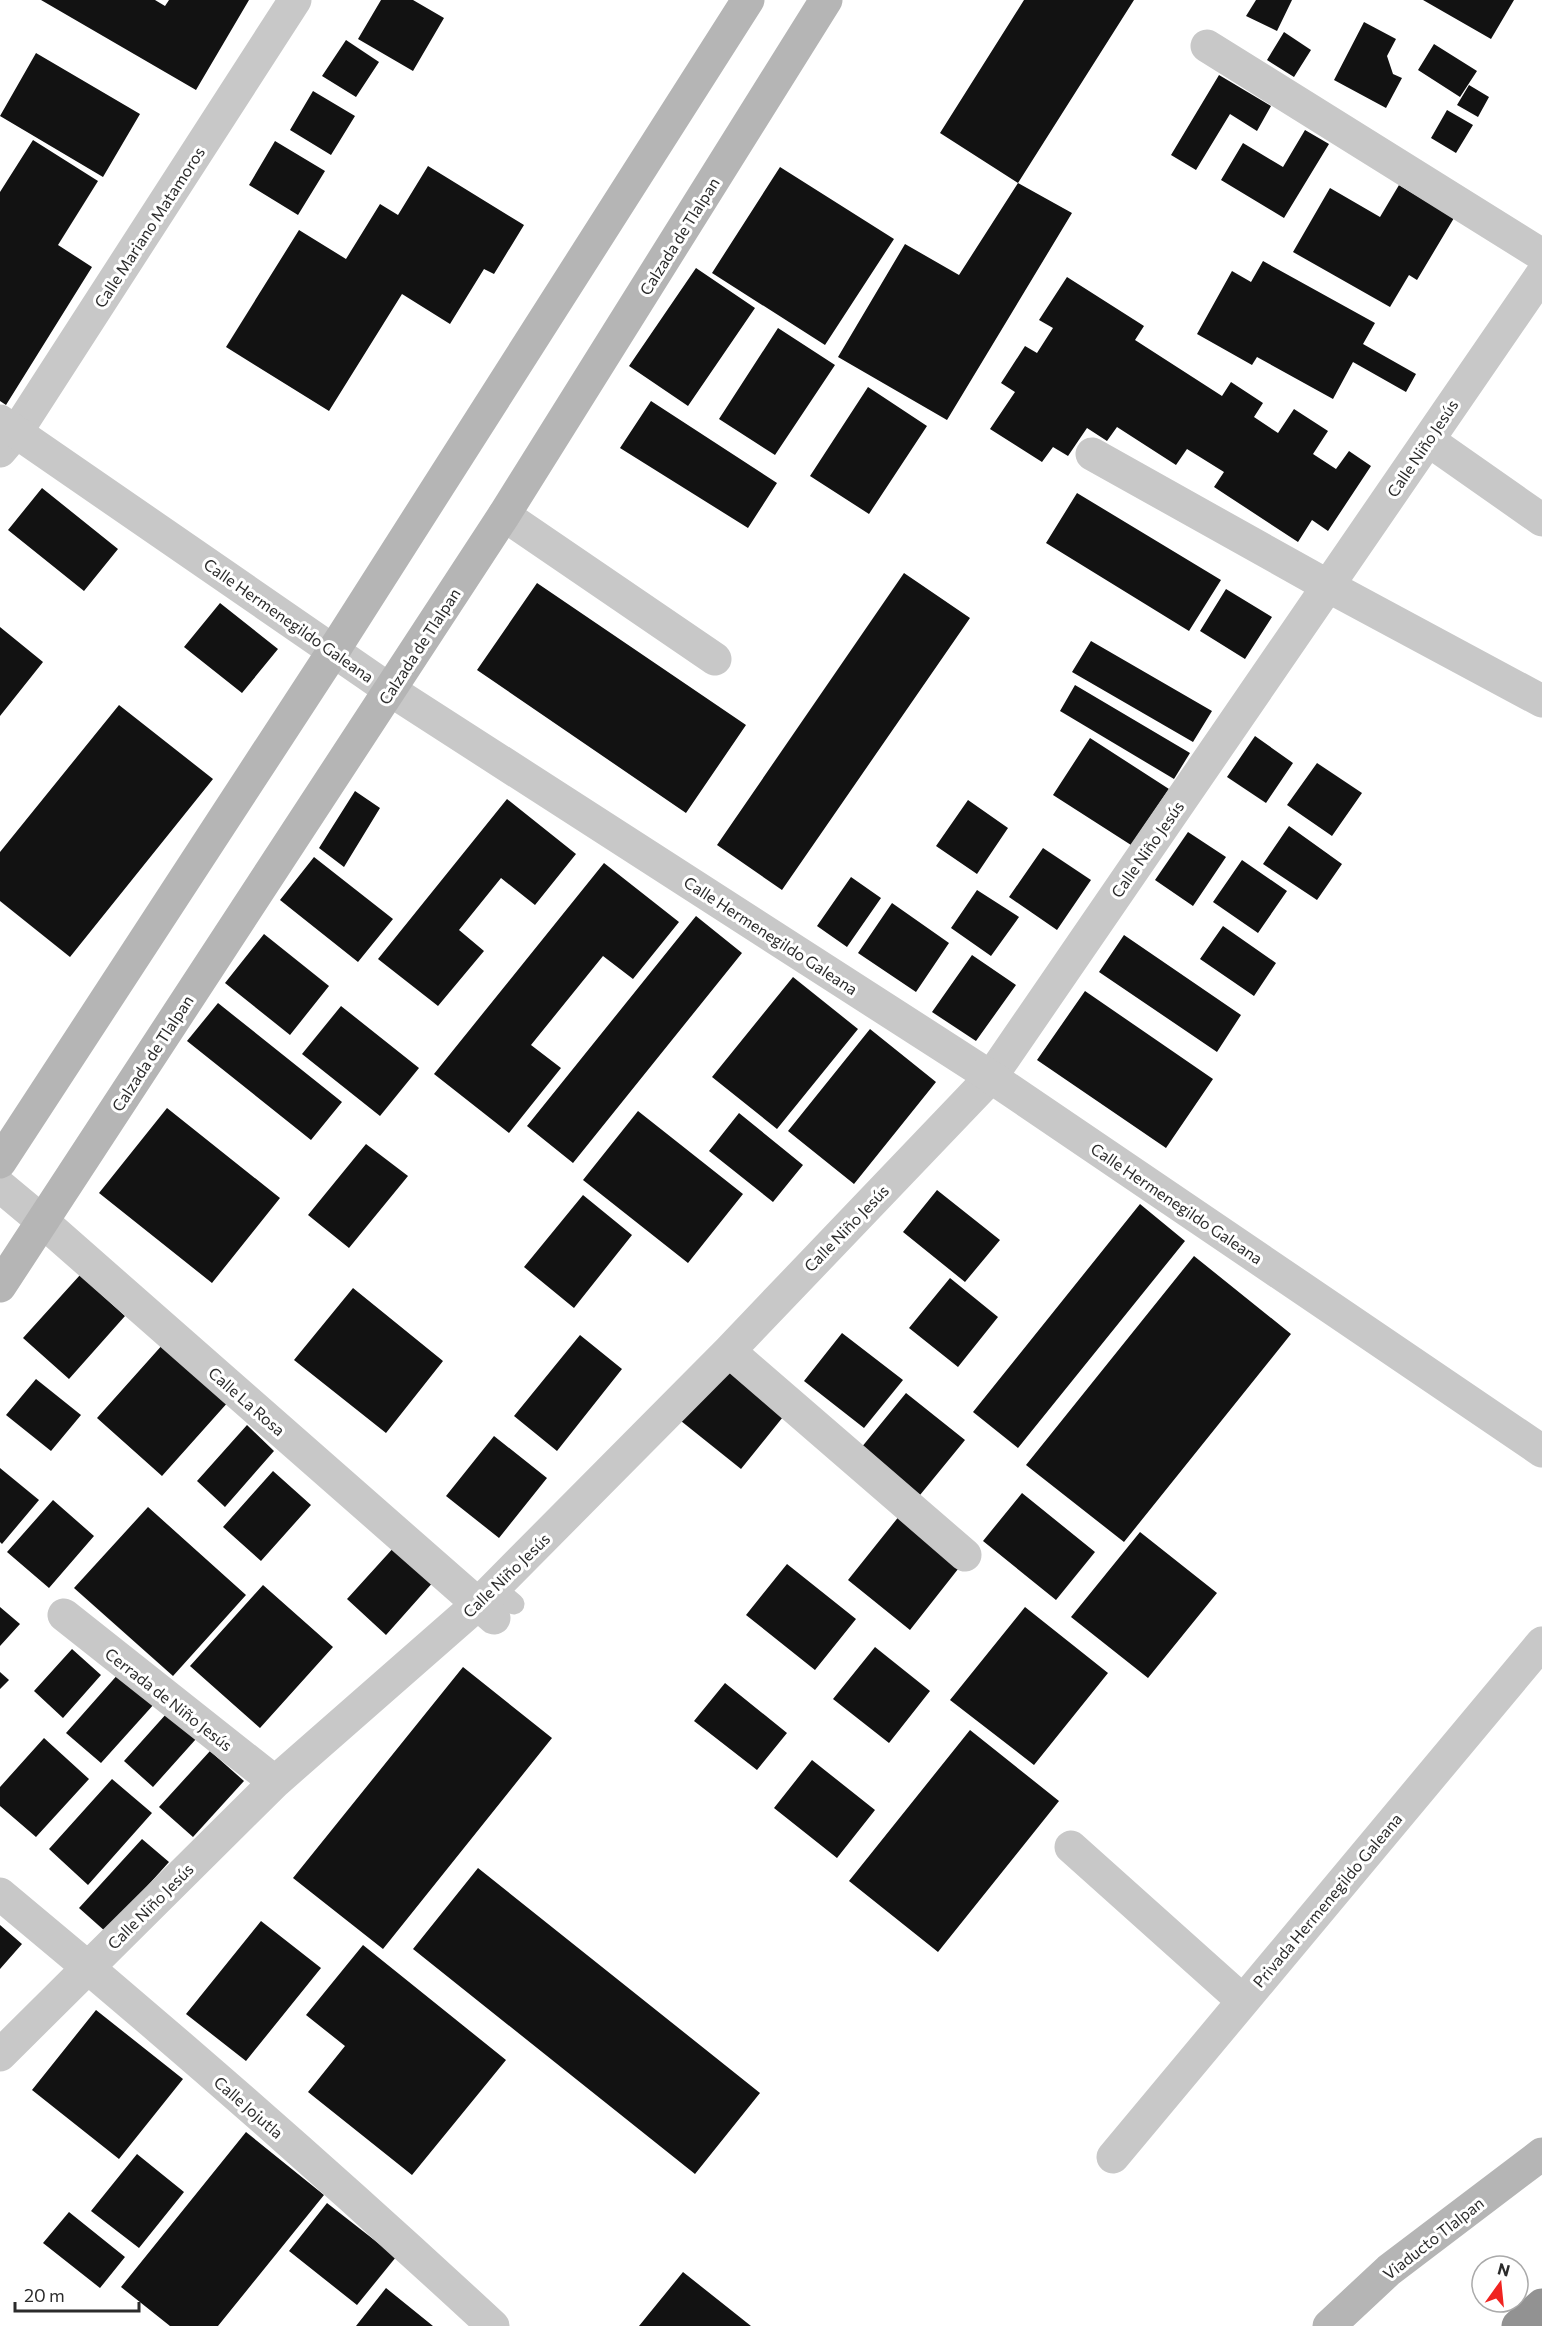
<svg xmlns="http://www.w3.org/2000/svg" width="1542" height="2326" font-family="Commissioner,sans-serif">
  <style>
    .building { fill: #121212 }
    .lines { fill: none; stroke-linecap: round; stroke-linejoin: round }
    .service { stroke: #c8c8c8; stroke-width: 21 }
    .minor { stroke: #c8c8c8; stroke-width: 33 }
    .tertiary { stroke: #c8c8c8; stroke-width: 33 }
    .secondary { stroke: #b5b5b5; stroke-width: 33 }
    .motorway { stroke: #929292; stroke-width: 33 }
    .labels { text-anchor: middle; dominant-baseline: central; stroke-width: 6; stroke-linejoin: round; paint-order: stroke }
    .street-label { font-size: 16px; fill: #2b2b2b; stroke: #fff }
  </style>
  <rect width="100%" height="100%" fill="#fff"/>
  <path class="building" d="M41 0H155L165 6 169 0H249L196 90Z
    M381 0H413L444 18 413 71 358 39Z
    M1024 0H1134L1018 183 1072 213 947 420 838 357 905 244 959 275 1018 183 940 133Z
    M1256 0H1292L1277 31 1246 16Z
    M1423 0H1514L1491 39Z
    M1364 22 1396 39 1387 56 1393 74 1402 78 1386 108 1334 80Z
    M1284 32 1311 50 1294 77 1267 60Z
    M346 40 379 62 356 97 322 76Z
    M1434 44 1477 71 1460 97 1418 70Z
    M36 53 140 114 103 177 0 116Z
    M1219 75 1271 106 1257 131 1230 114 1196 170 1171 155Z
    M1469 85 1489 97 1478 117 1457 105Z
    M313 91 355 116 331 155 290 130Z
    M1447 110 1473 125 1456 153 1431 138Z
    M1305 130 1329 144 1284 218 1221 180 1243 143 1283 167Z
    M33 140 98 181 58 245 92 267 6 405 0 401V192Z
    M275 141 325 171 298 215 249 185Z
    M428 166 524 225 494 274 484 269 450 324 402 294 329 411 226 347 299 230 346 259 380 204 398 215Z
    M780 167 894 239 825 345 712 273Z
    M1399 185 1454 218 1417 280 1409 275 1390 307 1293 252 1330 188 1380 217Z
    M1263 261 1375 323 1363 344 1416 374 1406 392 1353 362 1333 399 1257 357 1252 365 1197 334 1232 271 1251 282Z
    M696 268 755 308 688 406 629 366Z
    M1067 277 1144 326 1135 340 1222 396 1231 382 1263 403 1254 417 1278 433 1294 409 1328 431 1313 454 1336 469 1349 451 1371 466 1328 531 1312 520 1298 542 1214 487 1224 472 1187 449 1176 465 1117 427 1107 441 1087 428 1068 456 1053 447 1042 462 990 429 1015 392 1001 383 1025 346 1037 353 1053 328 1039 320Z
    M778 328 835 365 775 455 719 419Z
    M868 387 927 426 869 514 810 476Z
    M651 401 777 483 748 528 620 448Z
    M42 488 118 549 84 591 8 530Z
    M1077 493 1221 580 1189 631 1046 543Z
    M904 573 970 618 782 890 717 845Z
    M537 583 746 725 686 813 477 670Z
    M1226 589 1272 617 1245 659 1200 631Z
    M220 603 278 649 242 693 184 647Z
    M0 627 43 662 0 716Z
    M1091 641 1212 711 1193 742 1072 672Z
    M1075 685 1190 753 1174 779 1060 711Z
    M119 705 213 779 70 957 0 901V852Z
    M1255 736 1293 763 1266 803 1227 777Z
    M1090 738 1169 789 1131 845 1053 795Z
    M1317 763 1362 793 1332 836 1287 805Z
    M355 791 380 808 344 867 319 848Z
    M507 799 576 854 535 905 501 878 459 930 484 951 438 1006 378 959Z
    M968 800 1008 828 977 874 936 846Z
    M1289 826 1342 864 1317 900 1263 864Z
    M1188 832 1226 857 1193 906 1155 880Z
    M1043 848 1091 880 1057 930 1009 897Z
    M314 857 393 919 358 962 280 900Z
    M1242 860 1287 891 1258 933 1213 902Z
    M604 863 679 922 633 979 603 956 531 1045 561 1068 509 1133 434 1074Z
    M851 877 881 898 847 947 817 926Z
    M977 890 1019 917 991 956 951 928Z
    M892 903 949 943 916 992 858 953Z
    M696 916 742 953 573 1163 527 1126Z
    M1223 926 1276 963 1254 996 1200 959Z
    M264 934 329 986 290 1035 225 983Z
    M1124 935 1241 1015 1217 1052 1099 972Z
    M972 955 1016 985 976 1041 932 1012Z
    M793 977 858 1029 777 1129 712 1077Z
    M1085 991 1213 1079 1166 1148 1037 1060Z
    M218 1003 342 1102 311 1140 187 1041Z
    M341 1006 419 1068 380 1116 302 1054Z
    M870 1029 936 1082 854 1184 788 1131Z
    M167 1108 280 1198 212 1283 99 1193Z
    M638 1111 743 1194 688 1263 583 1180Z
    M739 1113 803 1165 773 1202 709 1151Z
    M366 1144 408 1176 349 1248 308 1215Z
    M937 1190 1000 1240 965 1282 903 1232Z
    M583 1195 632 1235 574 1308 524 1267Z
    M1140 1204 1185 1241 1018 1448 973 1412Z
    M1194 1256 1291 1334 1124 1542 1026 1465Z
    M80 1275 125 1316 69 1379 23 1338Z
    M950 1278 998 1317 958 1367 909 1328Z
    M353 1288 443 1361 386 1433 294 1360Z
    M842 1333 903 1380 864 1428 804 1381Z
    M580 1335 622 1369 557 1451 514 1416Z
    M164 1343 229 1401 162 1476 97 1418Z
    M730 1359 791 1407 741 1469 681 1421Z
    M36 1379 81 1415 51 1451 6 1415Z
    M906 1393 965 1440 920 1495 861 1448Z
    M247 1425 274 1451 225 1507 197 1481Z
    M494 1436 547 1478 499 1538 446 1496Z
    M0 1468 39 1500 2 1544 0 1542Z
    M273 1471 311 1505 261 1561 223 1527Z
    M1022 1493 1095 1552 1056 1600 983 1541Z
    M53 1500 94 1536 49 1588 7 1552Z
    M148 1507 246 1595 173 1676 74 1588Z
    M900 1515 962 1564 910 1630 848 1580Z
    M1140 1532 1217 1593 1148 1678 1071 1617Z
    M396 1545 435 1580 386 1635 347 1599Z
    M787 1564 856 1619 815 1670 746 1615Z
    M263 1585 333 1647 260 1728 190 1666Z
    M0 1607 20 1624 0 1646Z
    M1025 1607 1108 1673 1034 1765 950 1700Z
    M875 1647 930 1691 889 1743 833 1699Z
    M72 1649 101 1675 63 1718 34 1691Z
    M463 1667 552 1738 383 1949 293 1878Z
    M0 1672 9 1680 0 1689Z
    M120 1672 155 1703 101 1763 66 1733Z
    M725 1683 787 1733 757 1770 694 1721Z
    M167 1713 196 1739 153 1787 124 1761Z
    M970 1730 1059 1801 938 1952 849 1881Z
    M44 1738 89 1779 36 1837 0 1806V1787Z
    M210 1751 244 1781 193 1837 159 1807Z
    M812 1760 875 1810 837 1858 774 1808Z
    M112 1779 152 1813 88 1885 49 1849Z
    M142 1839 169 1862 106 1932 79 1908Z
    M478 1868 760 2093 695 2174 413 1949Z
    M261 1921 321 1968 246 2061 186 2014Z
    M0 1925 22 1944 0 1969Z
    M363 1945 506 2060 412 2175 308 2092 345 2046 306 2015Z
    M96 2010 183 2079 119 2159 32 2090Z
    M246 2132 324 2195 218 2326H170L121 2287Z
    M137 2154 184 2192 139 2248 91 2211Z
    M327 2203 396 2257 357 2305 289 2251Z
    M69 2212 125 2257 100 2288 43 2243Z
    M683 2272 751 2326H639Z
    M386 2288 433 2326H356Z"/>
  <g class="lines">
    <path class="service" d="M495 1588 514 1604"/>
    <path class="minor" d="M1207 46 1542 255
      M1428 440 1542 520
      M0 451 17 431 295 0
      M1092 454 1328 586 1542 701
      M504 515 715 659
      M0 1186 42 1221 494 1618
      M729 1351 965 1555
      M64 1615 275 1782
      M1071 1847 1243 2001
      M0 1894C168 2033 333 2178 493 2326
      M0 2055 275 1782 478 1604 729 1351 991 1077 1542 274
      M1113 2157 1542 1643"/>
    <path class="tertiary" d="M0 421 390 690 991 1077 1542 1451"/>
    <path class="secondary" d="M0 1162 334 650 748 0
      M0 1286 504 515 826 0
      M1329 2326 1389 2270 1542 2154"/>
    <path class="motorway" d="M1518 2326 1542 2305"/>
  </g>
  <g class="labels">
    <g class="street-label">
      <text transform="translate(149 227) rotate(-57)">Calle Mariano Matamoros</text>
      <text transform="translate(679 236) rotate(-58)">Calzada de Tlalpan</text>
      <text transform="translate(1422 448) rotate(-56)">Calle Niño Jesús</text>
      <text transform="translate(289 620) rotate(35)">Calle Hermenegildo Galeana</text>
      <text transform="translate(419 646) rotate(-57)">Calzada de Tlalpan</text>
      <text transform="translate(1147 849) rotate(-55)">Calle Niño Jesús</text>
      <text transform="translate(771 935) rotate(33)">Calle Hermenegildo Galeana</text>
      <text transform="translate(152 1053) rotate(-57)">Calzada de Tlalpan</text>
      <text transform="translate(1177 1203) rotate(34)">Calle Hermenegildo Galeana</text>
      <text transform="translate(846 1228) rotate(-46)">Calle Niño Jesús</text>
      <text transform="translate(247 1401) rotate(41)">Calle La Rosa</text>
      <text transform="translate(506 1575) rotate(-44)">Calle Niño Jesús</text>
      <text transform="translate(169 1699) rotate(38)">Cerrada de Niño Jesús</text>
      <text transform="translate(1327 1900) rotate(-50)">Privada Hermenegildo Galeana</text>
      <text transform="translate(150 1906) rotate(-45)">Calle Niño Jesús</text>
      <text transform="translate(249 2107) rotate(41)">Calle Jojutla</text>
      <text transform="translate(1433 2238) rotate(-38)">Viaducto Tlalpan</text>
    </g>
  </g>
  <g transform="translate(1500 2284) rotate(15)"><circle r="28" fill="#ffffff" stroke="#aaaaaa" stroke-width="1.5"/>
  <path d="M0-4.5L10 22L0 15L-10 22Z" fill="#f02320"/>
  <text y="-9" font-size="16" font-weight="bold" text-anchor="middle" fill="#2b2b2b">N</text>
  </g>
  <path d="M15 2302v9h124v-9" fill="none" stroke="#2b2b2b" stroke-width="3"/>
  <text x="24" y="2302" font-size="18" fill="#2b2b2b" stroke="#ffffff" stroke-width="4.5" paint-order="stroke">20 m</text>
</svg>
